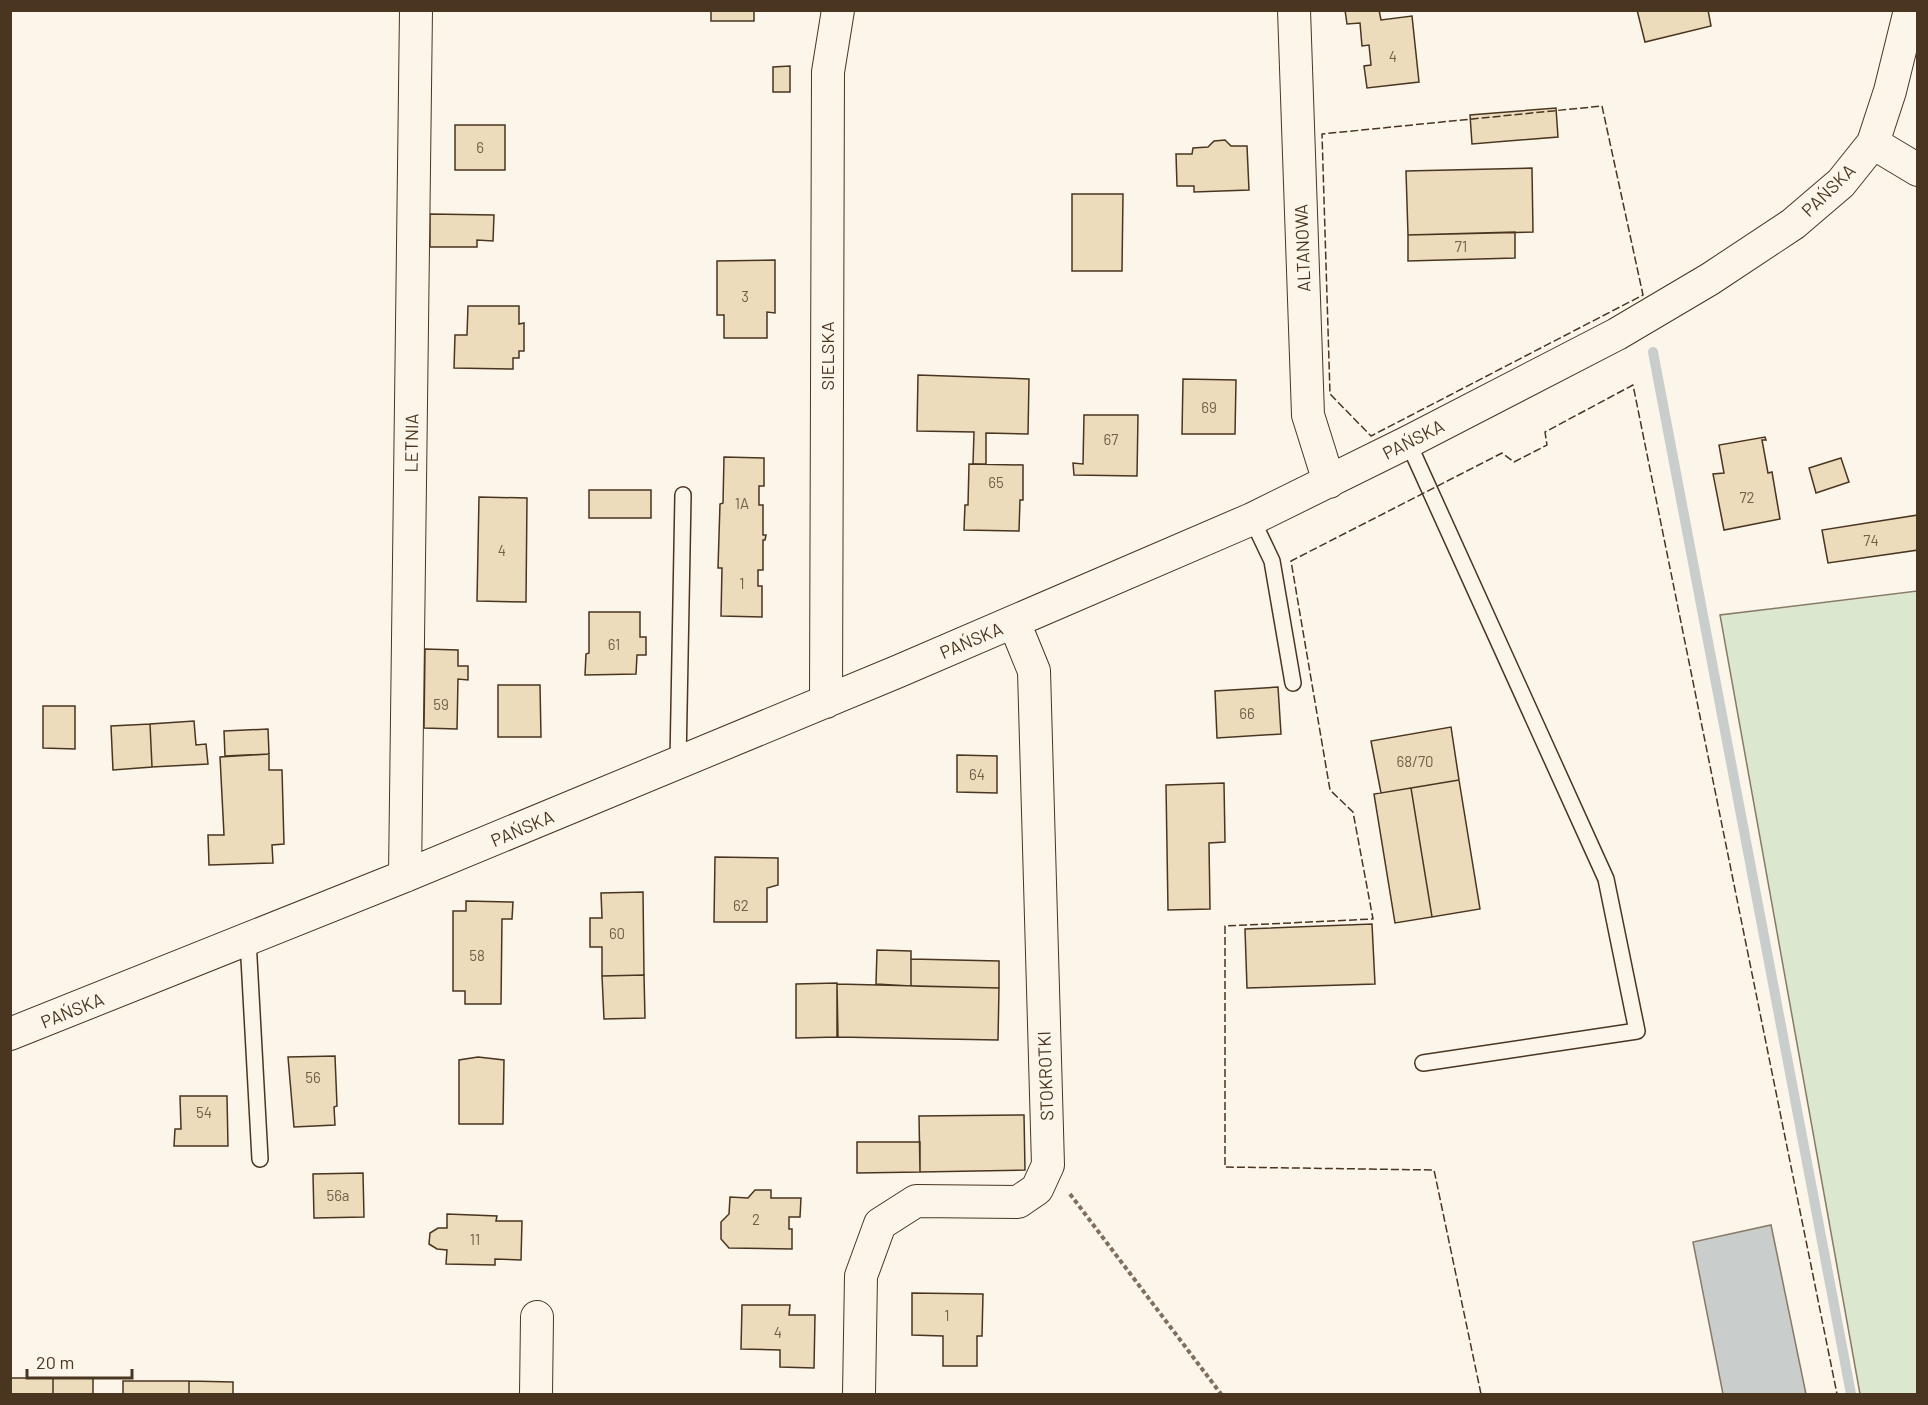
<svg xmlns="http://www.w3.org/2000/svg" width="1928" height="1405" font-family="Barlow,sans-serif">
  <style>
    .green { fill: #dce7d0; stroke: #887966; stroke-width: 1.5 }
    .water { fill: #c9cecd; stroke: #887966; stroke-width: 1.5 }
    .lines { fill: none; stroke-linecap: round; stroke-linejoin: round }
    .stream { stroke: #c9cecd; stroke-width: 10 }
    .building { fill: #ecdcbc; stroke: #4a3520; stroke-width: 1.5 }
    .lane-casing { stroke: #4a3520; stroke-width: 18 }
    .street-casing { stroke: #4a3520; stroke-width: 34 }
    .path { stroke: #7f6f5c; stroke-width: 4; stroke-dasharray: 4.5 3; stroke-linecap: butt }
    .lane { stroke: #fbf6e9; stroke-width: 15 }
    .street { stroke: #fbf6e9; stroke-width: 32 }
    .fence { stroke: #4a3520; stroke-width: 1.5; stroke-dasharray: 8 3; stroke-linecap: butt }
    .labels { text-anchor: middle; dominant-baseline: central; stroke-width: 4.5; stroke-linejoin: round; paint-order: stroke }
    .number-label { font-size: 15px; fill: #725f47 }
    .street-label { font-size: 18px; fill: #4a3520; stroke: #fbf6e9 }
  </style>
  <rect width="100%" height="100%" fill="#fbf6e9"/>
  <path class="green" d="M1917 591V1394H1860L1720 615Z"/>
  <path class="water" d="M1771 1225 1806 1394H1723L1693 1242Z"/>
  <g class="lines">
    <path class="stream" d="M1653 352 1851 1394"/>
  </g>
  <path class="building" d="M711 10H754V21H711Z
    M1345 10H1379L1381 20 1412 16 1419 82 1367 88 1364 66 1371 65 1369 45 1362 46 1360 23 1347 24Z
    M1637 10H1708L1711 26 1645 42Z
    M790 66V92H773V67Z
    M1556 108 1558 137 1472 144 1470 115Z
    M455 125H505V170H455Z
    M1225 140 1231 146H1247L1249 190 1194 192V186H1177L1176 154H1192L1193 148 1208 147 1214 141Z
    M1532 168 1533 232 1408 235 1406 171Z
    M1072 194H1123L1122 271H1072Z
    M430 214 494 215 493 241 477 240V247H430Z
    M1515 232V258L1408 261V235Z
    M775 260V313L767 312V338H724V315H717V261Z
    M468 306H519V324L524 323V351H519V358H513V369L454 368 455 335H467Z
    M918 375 1029 379 1028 434 986 433V464H973L974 432 917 431Z
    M1183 379 1236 380 1235 434H1182Z
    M1084 415H1138L1137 476 1074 475 1073 463 1083 464Z
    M1765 437 1766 440H1762L1768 473 1772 472 1780 519 1724 530 1713 474 1724 473 1719 445Z
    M724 457 764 458V486H759V505H763V535H766L765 540H763V570H758V586H762V617L721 616 722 568H718L720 504 723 503Z
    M1841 458 1849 482 1816 493 1809 468Z
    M969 464 1023 465V500H1020L1019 531 964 530 965 505H968Z
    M589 490H651V518H589Z
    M479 497 527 498 526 602 477 601Z
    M1918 515V550L1828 563 1822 530Z
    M589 612H640V637H646V655H637L636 674 585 675 586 654 589 653Z
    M425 649 458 650V666H468V680L458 679 457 729 424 728Z
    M498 685H540L541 737H498Z
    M1278 687 1281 734 1217 738 1215 691Z
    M43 706H75V749L43 748Z
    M194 721 196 745 206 744 208 764 152 767 150 724Z
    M150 724 152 767 113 770 111 726Z
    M1451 727 1459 780 1381 793 1371 741Z
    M268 729 269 754 225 756 224 731Z
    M269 754V770H282L284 844 272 845 273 863 209 865 208 835H224L220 757Z
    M957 755 997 756V793L957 792Z
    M1459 780 1480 909 1432 917 1411 788Z
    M1224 783 1225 842 1209 843 1210 909 1168 910 1166 785Z
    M1411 788 1432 917 1395 923 1374 794Z
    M715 857 778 858V885L767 888V922H714Z
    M643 892 644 975 602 976V947H590V918H602L601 893Z
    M466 901 513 902 512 919H502L501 1004H465V991H453V911H466Z
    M1372 924 1375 984 1247 988 1245 929Z
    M877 950 911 951V986L876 984Z
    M911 959 999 961V988L911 986Z
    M644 975 645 1018 604 1019 602 976Z
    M837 983V1037L796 1038V984Z
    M837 984 999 988 998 1040 838 1037Z
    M335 1056 337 1106 334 1107 335 1125 294 1127 288 1057Z
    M478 1057 504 1060 503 1124H459V1060Z
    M180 1096H227L228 1146H174L175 1129H181Z
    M1024 1115 1025 1170 920 1172 919 1116Z
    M857 1142H920V1172L857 1173Z
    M363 1173 364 1217 314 1218 313 1174Z
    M755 1190H771V1198H801L800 1217H789V1229H792V1249L729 1248 721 1239V1222L729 1214 730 1197 748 1198Z
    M447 1214 497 1216 496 1221H522L521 1260 495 1259V1265L446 1264 447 1250 437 1249 429 1244 430 1233 438 1228H447Z
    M912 1293 983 1294 982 1336H977V1366H943V1336L912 1335Z
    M742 1305H790L789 1315H815L814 1368 780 1367V1350L741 1349Z
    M10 1378H53V1394H10Z
    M53 1378H93V1394H53Z
    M123 1381H189V1394H123Z
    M189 1381 233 1382V1394H189Z"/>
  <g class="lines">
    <defs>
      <path id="lane" d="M1408 442 1606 879 1637 1031 1423 1063
        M1252 519 1272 561 1293 683
        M678 763 683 495
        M248 940 260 1159"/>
      <path id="street" d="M1294 10 1308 415 1329 482
        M1873 143 1918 170
        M826 702 828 72 838 10
        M405 876 416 10
        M10 1034 405 876 899 671 1252 519 1408 442 1617 334 1710 279 1793 224 1841 183 1873 143 1890 91 1910 10
        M536 1394 537 1317
        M859 1394 861 1276 880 1224 916 1201 1018 1202 1037 1189 1048 1165 1034 671 1014 622"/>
    </defs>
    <use href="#lane" class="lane-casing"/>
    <use href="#street" class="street-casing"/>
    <path class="path" d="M1070 1194 1221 1394"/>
    <use href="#lane" class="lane"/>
    <use href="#street" class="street"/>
    <path class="fence" d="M1602 106 1643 295 1371 436 1330 394 1322 134Z
      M1481 1394 1434 1170 1225 1167V926L1373 919 1353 812 1330 790 1291 561 1502 453 1514 462 1547 445 1545 432 1633 385 1837 1394"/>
  </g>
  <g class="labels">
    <g class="number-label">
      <text x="1393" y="56">4</text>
      <text x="480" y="147">6</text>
      <text x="1461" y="246">71</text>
      <text x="745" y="296">3</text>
      <text x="1209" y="407">69</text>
      <text x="1111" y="439">67</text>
      <text x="996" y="482">65</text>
      <text x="1747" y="497">72</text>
      <text x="742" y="503">1A</text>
      <text x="1871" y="540">74</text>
      <text x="502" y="550">4</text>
      <text x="742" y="583">1</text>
      <text x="614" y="644">61</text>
      <text x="441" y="704">59</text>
      <text x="1247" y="713">66</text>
      <text x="1415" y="761">68/70</text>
      <text x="977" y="774">64</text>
      <text x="741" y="905">62</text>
      <text x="617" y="933">60</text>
      <text x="477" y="955">58</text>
      <text x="313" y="1077">56</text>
      <text x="204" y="1112">54</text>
      <text x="338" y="1195">56a</text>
      <text x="756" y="1219">2</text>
      <text x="475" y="1239">11</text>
      <text x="947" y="1315">1</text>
      <text x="778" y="1332">4</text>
    </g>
    <g class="street-label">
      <text transform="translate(1828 190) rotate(-44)">PAŃSKA</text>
      <text transform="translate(1302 248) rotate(-92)">ALTANOWA</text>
      <text transform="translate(827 356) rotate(-90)">SIELSKA</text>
      <text transform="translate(1413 439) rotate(-27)">PAŃSKA</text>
      <text transform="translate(411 443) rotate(-89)">LETNIA</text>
      <text transform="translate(971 640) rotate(-23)">PAŃSKA</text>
      <text transform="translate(522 828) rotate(-23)">PAŃSKA</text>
      <text transform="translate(72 1010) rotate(-22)">PAŃSKA</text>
      <text transform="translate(1045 1076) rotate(-92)">STOKROTKI</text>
    </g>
  </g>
  <rect width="1928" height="1405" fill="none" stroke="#4a3520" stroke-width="24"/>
  <path d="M27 1369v9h105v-9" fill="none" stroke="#4a3520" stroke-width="3"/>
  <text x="36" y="1369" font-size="18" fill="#4a3520" stroke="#fbf6e9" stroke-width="4.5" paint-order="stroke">20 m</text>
</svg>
